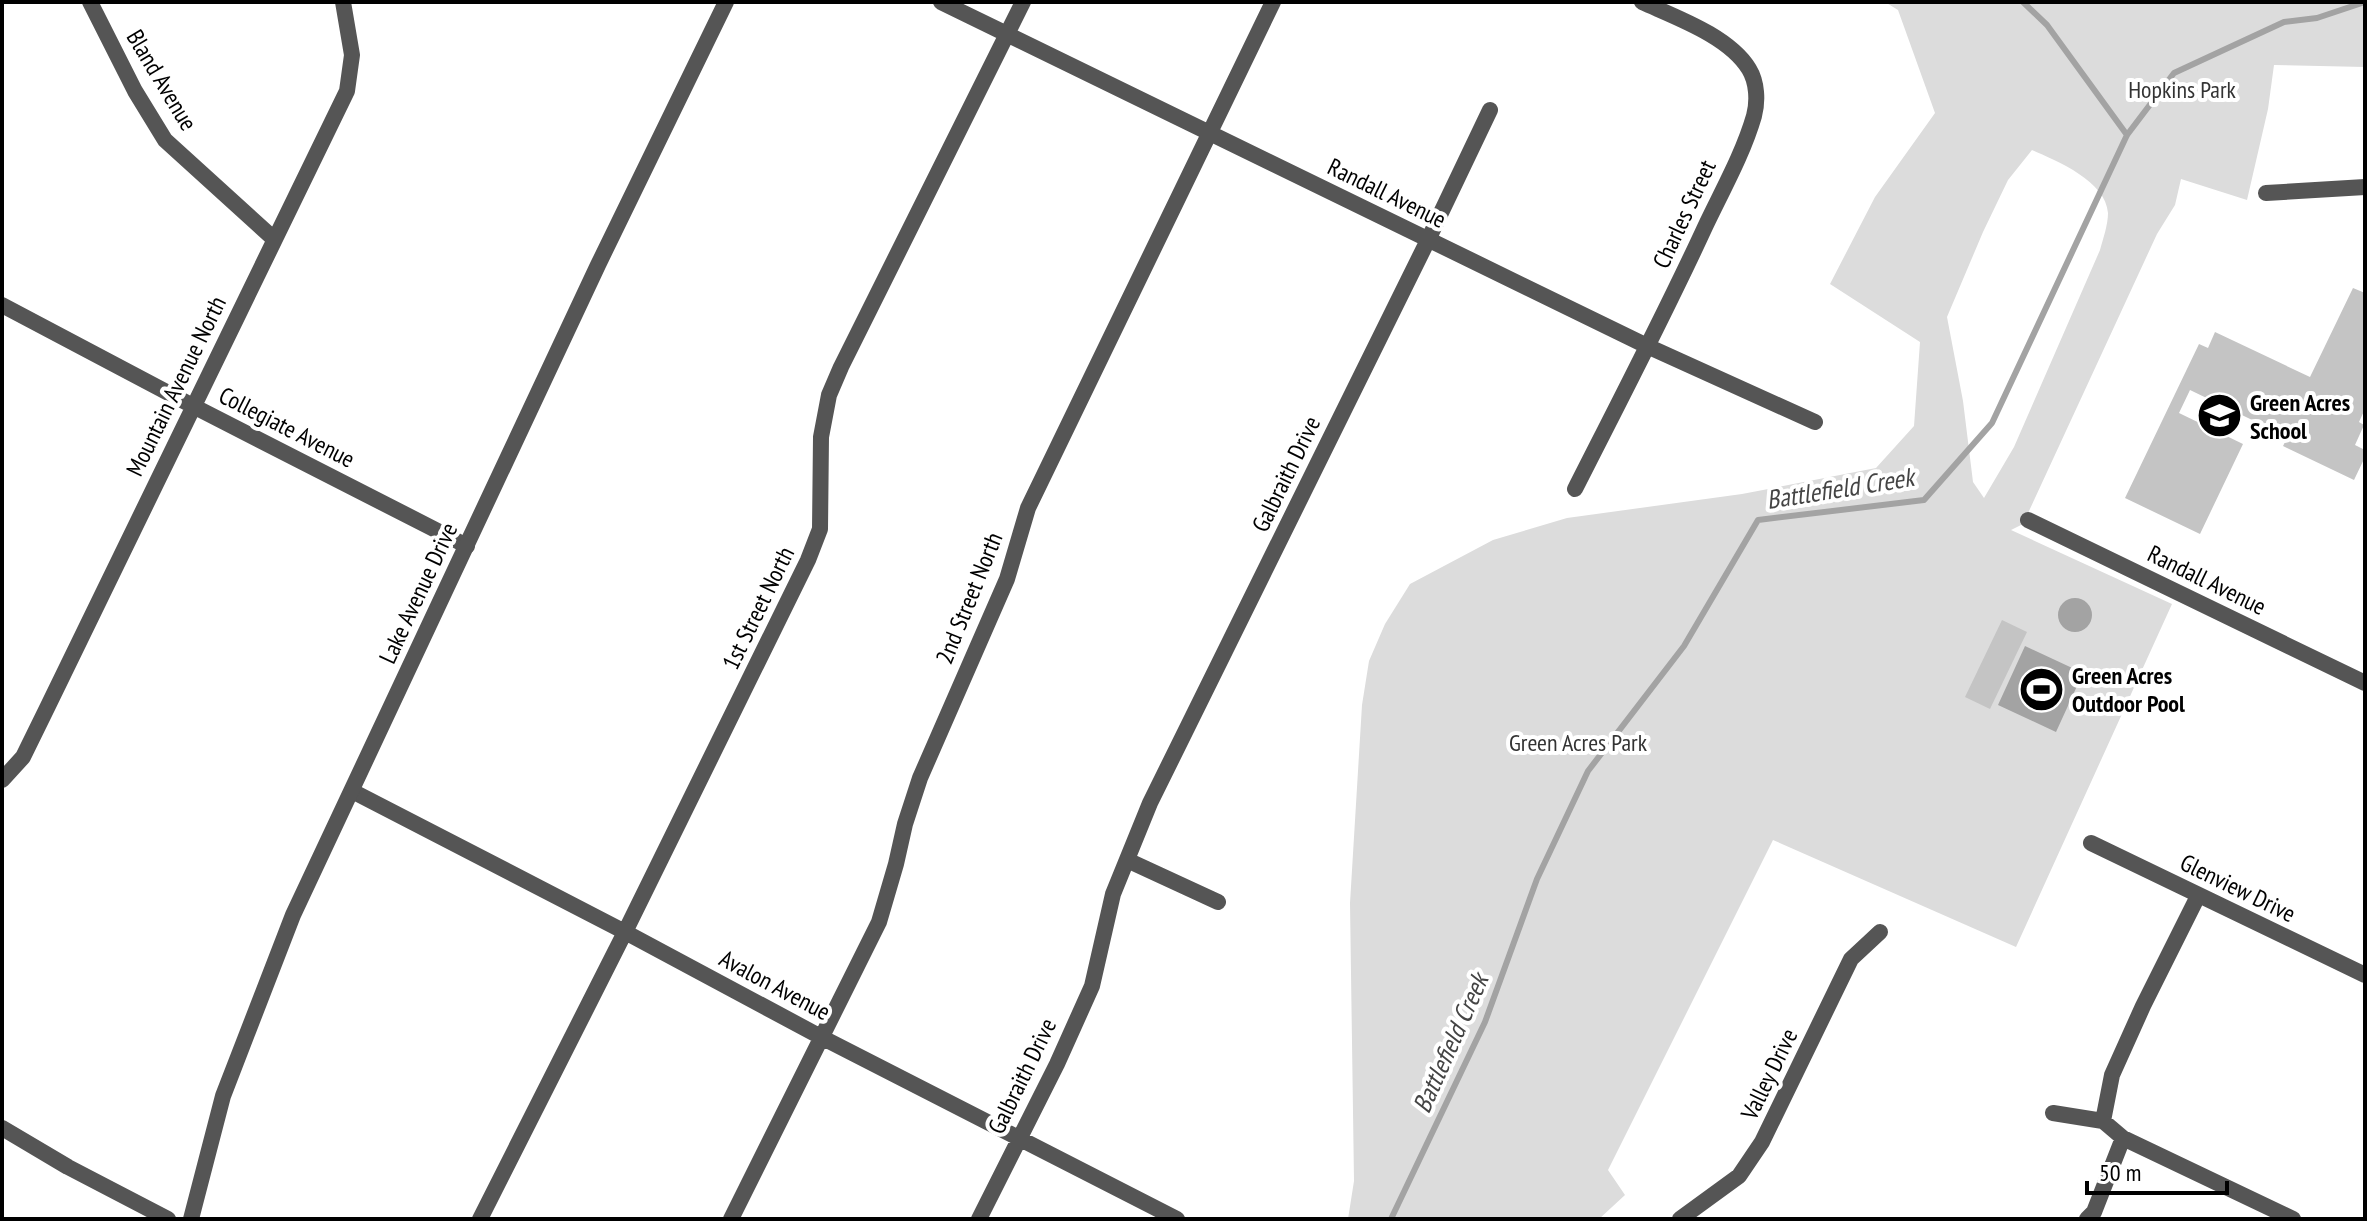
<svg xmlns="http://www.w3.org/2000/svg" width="2367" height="1221" font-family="'PT Sans Narrow',sans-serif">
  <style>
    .green { fill: #dcdcdc; fill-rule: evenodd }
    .water { fill: #a3a3a3 }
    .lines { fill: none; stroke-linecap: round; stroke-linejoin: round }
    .stream { stroke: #a3a3a3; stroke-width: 6 }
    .building { fill: #c4c4c4 }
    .minor { stroke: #555; stroke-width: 16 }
    .tertiary { stroke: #555; stroke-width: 16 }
    .labels { text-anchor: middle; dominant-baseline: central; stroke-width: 8; stroke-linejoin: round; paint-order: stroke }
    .street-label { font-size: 24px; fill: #000; stroke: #fff }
    .park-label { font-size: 24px; fill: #333; stroke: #fff }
    .poi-label { font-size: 24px; font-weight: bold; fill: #000; stroke: #fff; text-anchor: start }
    .water-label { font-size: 26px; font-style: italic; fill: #444; stroke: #fff }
  </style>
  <rect width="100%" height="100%" fill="#fff"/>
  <path class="green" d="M1885 2H2365V67L2274 65 2268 109 2247 200 2181 179 2175 205 2157 234 2023 524 2011 530 2172 604 2016 947 1773 840 1608 1170 1625 1195 1599 1219H1348L1354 1181 1350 903 1362 705 1369 661 1385 624 1410 584 1493 540 1567 518 1742 494 1876 468 1914 426 1920 342 1830 284 1875 197 1935 113 1898 10ZM2032 150C2057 161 2106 181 2108 213 2108 225 2103 239 2100 250L2014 447 1984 498 1973 482 1963 401 1947 317 1983 232 2008 180Z"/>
  <path class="water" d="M2058 615a17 17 0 1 1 34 0a17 17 0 1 1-34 0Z
    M2025 646 2083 673 2056 732 1998 705Z"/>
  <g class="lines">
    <path class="stream" d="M2023 2 2047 25 2127 135
      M1391 1219 1485 1022 1537 879 1588 771 1684 646 1758 520 1924 500 1992 423 2127 135 2174 73 2284 22 2317 18 2365 2"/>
  </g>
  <path class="building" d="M2353 288 2365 293V409L2359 422 2364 425 2355 445 2365 450V457L2354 480 2283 446 2289 434 2276 428 2275 431 2190 390 2179 413 2243 444 2200 534 2125 498 2199 344 2208 348 2215 332 2310 377Z
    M2002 620 2027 632 1990 709 1965 697Z"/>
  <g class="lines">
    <path class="minor" d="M90 2 135 91 165 140 274 239
      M941 2 1647 346 1815 422
      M2266 193 2365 187
      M2 305 193 406 467 546
      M1575 489C1619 402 1664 316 1705 227 1722 191 1743 154 1754 116 1758 101 1757 82 1749 69 1729 36 1675 17 1642 2
      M2028 520 2365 683
      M2 780 23 757 48 706 347 91 352 55 343 2
      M352 791 625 932 821 1037 1177 1219
      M2091 843 2365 975
      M1127 860 1218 902
      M2053 1113 2103 1121 2123 1138 2293 1219
      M2103 1121 2112 1075 2143 1006 2198 896
      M2 1128 68 1167 168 1219
      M480 1219 625 932 808 560 820 529 821 437 829 395 841 367 1023 2
      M731 1219 879 922 896 864 905 824 920 778 1007 579 1028 508 1273 2
      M979 1219 1057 1064 1092 986 1113 894 1150 803 1428 240 1490 110
      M1680 1219 1739 1176 1762 1142 1851 959 1880 932
      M2087 1219 2094 1212 2123 1138"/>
    <path class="tertiary" d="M191 1219 223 1096 293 915 598 265 726 2"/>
  </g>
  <defs>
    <symbol id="school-disc" viewBox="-11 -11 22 22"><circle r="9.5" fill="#000" stroke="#fff"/><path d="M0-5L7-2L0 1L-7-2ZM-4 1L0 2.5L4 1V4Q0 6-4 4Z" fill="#fff"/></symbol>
    <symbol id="stadium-disc" viewBox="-11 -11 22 22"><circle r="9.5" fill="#000" stroke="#fff"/><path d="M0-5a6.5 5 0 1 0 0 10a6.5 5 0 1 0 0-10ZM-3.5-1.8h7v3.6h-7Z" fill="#fff"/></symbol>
  </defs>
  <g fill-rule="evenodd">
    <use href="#school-disc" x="2194" y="390" width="51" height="51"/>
    <use href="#stadium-disc" x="2016" y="664" width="51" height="51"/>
  </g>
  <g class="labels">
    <g class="street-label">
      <text transform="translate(162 80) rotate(59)">Bland Avenue</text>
      <text transform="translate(1387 193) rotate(26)">Randall Avenue</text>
      <text transform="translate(1684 214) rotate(-65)">Charles Street</text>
      <text transform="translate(176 386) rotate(-64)">Mountain Avenue North</text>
      <text transform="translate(287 427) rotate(27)">Collegiate Avenue</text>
      <text transform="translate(1286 474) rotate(-64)">Galbraith Drive</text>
      <text transform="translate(2207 580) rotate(26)">Randall Avenue</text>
      <text transform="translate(418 593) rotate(-65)">Lake Avenue Drive</text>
      <text transform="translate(969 598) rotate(-68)">2nd Street North</text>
      <text transform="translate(758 608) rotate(-64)">1st Street North</text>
      <text transform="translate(2238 888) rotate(26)">Glenview Drive</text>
      <text transform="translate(775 985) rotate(28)">Avalon Avenue</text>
      <text transform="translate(1769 1074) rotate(-64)">Valley Drive</text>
      <text transform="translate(1022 1076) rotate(-64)">Galbraith Drive</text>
    </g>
    <g class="park-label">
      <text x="2182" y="89">Hopkins Park</text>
      <text x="1578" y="742">Green Acres Park</text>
    </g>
    <g class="poi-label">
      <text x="2250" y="402">Green Acres<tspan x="2250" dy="28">School</tspan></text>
      <text x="2072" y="675">Green Acres<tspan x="2072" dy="28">Outdoor Pool</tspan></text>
    </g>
    <g class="water-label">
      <text transform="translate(1840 488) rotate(-9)">Battlefield Creek</text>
      <text transform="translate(1450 1043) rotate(-66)">Battlefield Creek</text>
    </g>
  </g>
  <rect width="2367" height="1221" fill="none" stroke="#000000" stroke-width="8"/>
  <path d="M2087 1181v12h140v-12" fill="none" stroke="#000000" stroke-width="4"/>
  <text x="2099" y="1181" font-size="24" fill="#000000" stroke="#ffffff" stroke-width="6" paint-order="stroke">50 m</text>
</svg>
